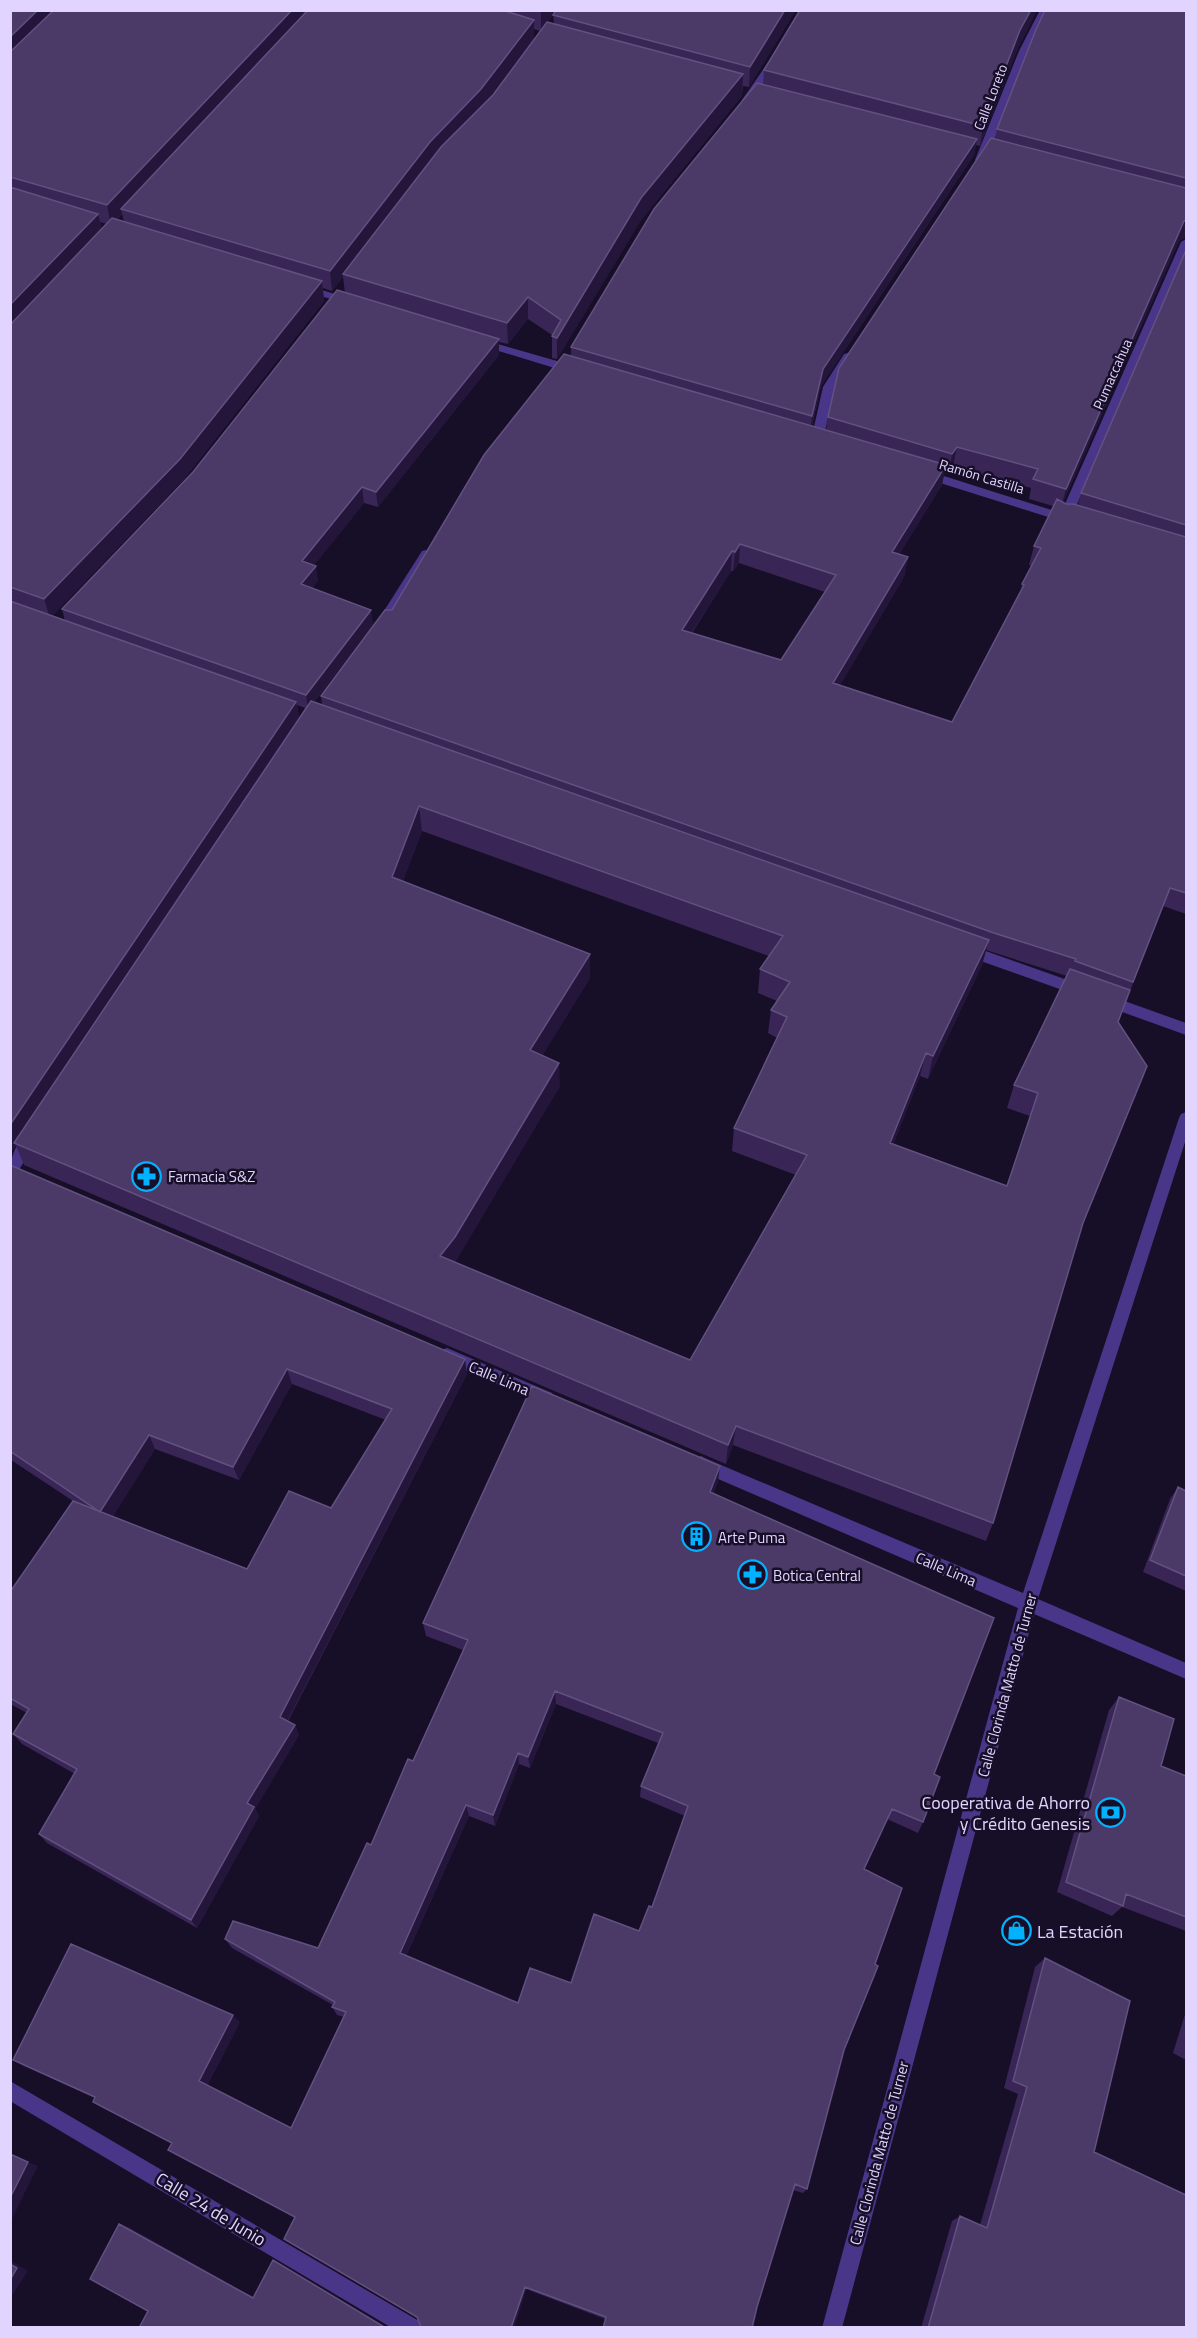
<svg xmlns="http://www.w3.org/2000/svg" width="1197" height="2338" font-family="'Titillium Web',sans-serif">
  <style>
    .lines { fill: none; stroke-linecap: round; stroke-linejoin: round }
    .minor { fill: #4a3688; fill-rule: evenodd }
    .wall { fill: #392656; fill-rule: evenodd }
    .shaded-wall { fill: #24153b }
    .building { fill: #4b3968; stroke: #625180; stroke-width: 1.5; fill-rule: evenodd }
    .labels { text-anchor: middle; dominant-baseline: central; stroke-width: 5; stroke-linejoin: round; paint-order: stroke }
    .far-street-label { font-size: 14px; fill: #e1d4ff; stroke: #170e27 }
    .poi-label { font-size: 15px; fill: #e1d4ff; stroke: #170e27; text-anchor: start }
    .street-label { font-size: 15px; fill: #e1d4ff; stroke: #170e27 }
    .near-poi-label { font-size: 18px; fill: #e1d4ff; stroke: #170e27; text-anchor: end }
    .near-street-label { font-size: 18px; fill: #e1d4ff; stroke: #170e27 }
  </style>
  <rect width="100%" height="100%" fill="#170e27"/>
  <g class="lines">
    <path class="minor" d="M1040 10H1050L1029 51 990 151 984 162H976L975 160 1019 51Z
      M771 58 779 60 751 102H743L742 100Z
      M1186 239V253L1072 516 1074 519 1072 522H1064L921 477V471L925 470 1061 513 1181 242Z
      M305 285 355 300 356 302 351 305 301 290V286Z
      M480 339 578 367 580 370 574 374 476 344V340Z
      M848 353 854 357 835 387 823 440 821 443H813L811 440 823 387 844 354Z
      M426 550 432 554 383 631H375L373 628 375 625 422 551Z
      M966 944 1087 987 1089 991 1087 995 1082 997 961 954 959 950 961 946Z
      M1105 994 1186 1023V1035L1100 1004 1098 1000 1100 996Z
      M1186 1112V1139L1038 1599 1186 1663V1679L1034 1614 842 2328H822L1018 1608 695 1469 693 1464 695 1459 701 1456 707 1459 1023 1593 1179 1118 1181 1114Z
      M30 1135 35 1137 37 1141 15 1176 10 1177C10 1162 13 1141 30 1135Z
      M447 1348 552 1393 554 1398 552 1403 546 1405 540 1403 441 1360 439 1355 441 1350Z
      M10 2081 419 2321 422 2328H392L10 2101Z"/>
  </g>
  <path class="wall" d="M10 10H796L749 87 743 86 742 96 641 220 557 359 552 358V335L528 319 508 344 499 342V355L378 507 364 503 314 565 318 581 312 588 373 624 314 702 322 705 321 696 392 610 571 356V347L763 85 764 70 800 10H1037L1017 50 980 146 976 145 974 155 821 386 812 426 826 430 828 417 995 139 997 129 1186 10V238V237L1179 241 1063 502 1066 504 1078 505 1081 493 1186 250V914L1163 906 1118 1022 1083 1223 993 1523 986 1541 733 1445 726 1464 24 1165 16 1146 10 1153ZM553 15 554 24 548 22ZM534 29 540 31 534 39ZM122 214 124 222 117 220ZM100 222 107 224 102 229ZM343 277 345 293 193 472 62 609 65 621 52 616 184 479 324 301 323 288 332 291ZM953 467 1031 488 1029 499 1053 506 1034 546 1029 565 1032 566 1022 584 1020 594 952 722 840 685 904 577 908 557 899 554 942 485 944 473 949 474ZM739 563 825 592 781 660 692 633 731 571H733ZM297 705 305 708 299 718ZM422 831 769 956 760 969 758 993 777 1001 771 1010 768 1033 777 1038 734 1128 732 1151 796 1175 690 1360 454 1262 560 1086 542 1056 590 978 403 881ZM986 950 1067 976 1014 1085 1007 1108 1030 1116 1007 1186 893 1145 920 1076 928 1079 982 965Z
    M10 1165 467 1374 288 1721 295 1725 299 1735 255 1809 259 1816 197 1928 47 1843 39 1834 75 1774 22 1744 13 1734 27 1713 10 1704V1592L73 1501 11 1460 10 1461ZM292 1384 386 1420 331 1508 247 1569 113 1516 155 1449 239 1480Z
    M718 1482 713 1494 934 1774 923 1822 918 1833 887 1819 864 1869 844 2050 807 2189 803 2193 793 2190 757 2307 605 2319 526 2289 514 2328H403L421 2327 417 2317 295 2217 176 2155 168 2150 172 2143 103 2108 93 2102 95 2098 24 2066 13 2060 240 2022 207 2086 291 2128 344 2017 337 2015 332 2007 333 2005 232 1948 225 1939 318 1948 371 1845 413 1761 463 1650 426 1636 423 1623ZM556 1704 658 1743 641 1786 640 1797 685 1816 652 1907 639 1931 571 1983 518 2003 406 1956 469 1816 495 1826 519 1764 530 1768Z
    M1178 1487 1186 1491V1591L1143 1572 1170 1499Z
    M1119 1697 1161 1766 1186 1776V1931L1122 1907 1112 1916 1057 1892 1109 1710Z
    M1045 1958 1094 2152 1186 2328H921L952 2221 960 2216 980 2225 1018 2094 1004 2088 1035 1967Z
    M1186 2011V2060L1173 2053Z"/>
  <path class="shaded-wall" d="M38 10H63L10 62V37Z
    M292 10H313L121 209 122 214 111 225 107 205Z
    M541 10H557L541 31Z
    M785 10H796L749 87 750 67Z
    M1031 10H1037L1017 50 980 146 983 126 1020 30Z
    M534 20V40L482 110 343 274V277L332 291 330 271 430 142Z
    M743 74 742 96 641 220 557 359V338L641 198Z
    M977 139 974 155 821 386 810 432 812 416 823 369Z
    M98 214 103 234 10 331V305Z
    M1186 220V237L1179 241 1061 508 1066 489 1184 221Z
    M322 281 324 301 184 479 50 618 44 599Z
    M528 297V319L508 344 507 323Z
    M499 339V355L378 507 376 492Z
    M957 447 953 467 949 474 952 454Z
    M946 465 942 485 889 572 892 552Z
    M362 487 364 503 305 576 302 561Z
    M740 544 739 563 733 571 735 552Z
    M732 551 731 571 681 649 682 630Z
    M908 557 904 577 830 702 833 683Z
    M316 566 318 581 304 599 301 584Z
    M371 610 373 624 308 709 306 695Z
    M296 702 300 721 14 1143 16 1146 10 1153V1125Z
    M419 806 422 831 395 902 392 877Z
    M989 940 982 965 928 1079 933 1056Z
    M590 954V978L531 1074 530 1050Z
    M926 1053 920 1076 885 1166 890 1143Z
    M559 1063 560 1086 458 1258 443 1277 440 1256Z
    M465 1359 467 1374 284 1727 280 1717Z
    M287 1369 292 1384 239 1480 233 1467Z
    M736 1426 733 1445 726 1464 728 1445Z
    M149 1435 155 1449 108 1525 100 1512Z
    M720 1466 718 1482 708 1507 710 1492Z
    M555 1691 556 1704 530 1768 528 1757Z
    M295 1725 299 1735 255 1809 259 1816 197 1928 191 1920 247 1803Z
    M518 1753 519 1764 495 1826 493 1815Z
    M466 1805 469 1816 403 1962 400 1953Z
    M233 2015 240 2022 206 2088 199 2081Z
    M28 2162 38 2166 10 2223V2198Z
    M119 2224 129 2227 260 2301 253 2298Z
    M10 2260 28 2271 10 2299Z
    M525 2287 526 2289 514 2328H511Z"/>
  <path class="building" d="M10 10H38L10 37Z
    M54 10H292L107 205 10 177V52Z
    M308 10H502L534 20 481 89 430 142 330 271 121 209Z
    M556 10H785L750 67 553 15Z
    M800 10H1031L1020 30 983 126 764 70Z
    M1045 10H1186V178L997 129 1035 32Z
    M547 22 743 74 641 198 557 338 552 336 561 320 528 297 507 323 343 274 441 147 493 95Z
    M757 83 977 139 823 369 812 416 571 347 654 209Z
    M991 138 1186 188V220L1184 221 1066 489 1033 479 1038 469 957 447 952 454 828 417 839 368Z
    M10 187 98 214 10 305Z
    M112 218 322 281 180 459 44 599 10 587V325Z
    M1186 250V525L1081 493Z
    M337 290 499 339 376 492 362 487 302 561 316 566 301 584 371 610 306 695 62 609 193 472Z
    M564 354 946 465 892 552 908 557 833 683 952 722 1024 585 1022 584 1041 548 1034 546 1057 499 1066 504H1073L1186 537V893L1170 888 1133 982 1075 961 1076 959 994 933 321 696 385 610H392L484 455ZM740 544 836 575 781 660 682 630 732 551 735 552Z
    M10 601 296 702 10 1125Z
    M311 701 989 940 933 1056 926 1053 890 1143 1007 1186 1038 1093 1014 1085 1070 969 1130 990 1118 1022 1147 1066 1083 1223 993 1523 736 1426 728 1445 14 1143ZM419 806 783 936 760 969 790 982 771 1010 787 1017 734 1128 807 1155 690 1360 440 1256 455 1237 559 1063 530 1050 590 954 392 877Z
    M10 1165 465 1359 280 1717 295 1725 247 1803 254 1807 191 1920 39 1834 77 1769 13 1734 29 1709 10 1698V1592L73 1501 247 1569 289 1491 331 1508 392 1409 287 1369 233 1467 149 1435 100 1512 10 1451Z
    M532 1386 720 1466 710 1492 994 1618 934 1774 940 1777 923 1822 892 1809 864 1869 902 1888 875 1964 878 1966 844 2050 807 2189 795 2184 757 2307 752 2328H603L606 2317 525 2287 511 2328H403L421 2327 417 2317 284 2239 295 2217 168 2150 172 2143 93 2102 95 2097 13 2060 71 1944 233 2015 199 2081 291 2128 346 2012 332 2007 335 2002 225 1939 233 1921 318 1948 367 1843 371 1845 408 1759 413 1761 468 1640 423 1623ZM555 1691 663 1733 641 1786 688 1806 652 1907 649 1906 639 1931 594 1914 571 1983 530 1968 518 2003 400 1953 466 1805 493 1815 518 1753 528 1757Z
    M1178 1487 1186 1491V1576L1150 1560Z
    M1119 1697 1174 1719 1161 1766 1186 1776V1917L1126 1894 1123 1906 1066 1882Z
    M1045 1958 1130 2001 1094 2152 1186 2195V2328H928L960 2216 987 2228 1027 2087 1013 2081Z
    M10 2154 28 2162 10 2198Z
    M119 2224 253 2298 273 2260 386 2328H139L148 2311 90 2279Z
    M10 2264 17 2268 10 2280Z"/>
  <defs>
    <symbol id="pharmacy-ring" viewBox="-11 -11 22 22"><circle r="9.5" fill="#170e27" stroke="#00b2ff" stroke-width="1.5"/><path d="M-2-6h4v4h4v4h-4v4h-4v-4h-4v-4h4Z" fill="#00b2ff"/></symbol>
    <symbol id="building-ring" viewBox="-11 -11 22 22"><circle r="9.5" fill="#170e27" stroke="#00b2ff" stroke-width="1.5"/><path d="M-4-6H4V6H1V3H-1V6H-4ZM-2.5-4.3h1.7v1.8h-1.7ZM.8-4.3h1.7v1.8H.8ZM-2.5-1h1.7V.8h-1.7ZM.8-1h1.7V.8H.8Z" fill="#00b2ff"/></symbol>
    <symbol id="bank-ring" viewBox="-11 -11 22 22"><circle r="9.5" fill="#170e27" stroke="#00b2ff" stroke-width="1.5"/><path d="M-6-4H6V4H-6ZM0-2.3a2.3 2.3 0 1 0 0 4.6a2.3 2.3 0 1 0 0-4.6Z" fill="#00b2ff"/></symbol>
    <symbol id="shop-ring" viewBox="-11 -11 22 22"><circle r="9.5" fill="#170e27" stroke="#00b2ff" stroke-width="1.5"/><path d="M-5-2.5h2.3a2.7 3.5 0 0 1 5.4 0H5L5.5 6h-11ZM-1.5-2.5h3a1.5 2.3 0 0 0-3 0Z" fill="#00b2ff"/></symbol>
  </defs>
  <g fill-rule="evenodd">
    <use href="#pharmacy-ring" x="130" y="1160" width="33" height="33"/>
    <use href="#building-ring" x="680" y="1520" width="33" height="33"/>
    <use href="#pharmacy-ring" x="736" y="1558" width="33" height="33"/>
    <use href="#bank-ring" x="1094" y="1796" width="33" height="33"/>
    <use href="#shop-ring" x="1000" y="1914" width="33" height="33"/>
  </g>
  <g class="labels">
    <g class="far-street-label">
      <text transform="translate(990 97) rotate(-69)">Calle Loreto</text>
      <text transform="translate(1112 374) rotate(-66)">Pumaccahua</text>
      <text transform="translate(982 476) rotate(17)">Ramón Castilla</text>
    </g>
    <g class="poi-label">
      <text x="168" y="1176">Farmacia S&amp;Z</text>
      <text x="718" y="1537">Arte Puma</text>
      <text x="773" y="1575">Botica Central</text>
    </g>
    <g class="street-label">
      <text transform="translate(499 1378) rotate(23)">Calle Lima</text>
      <text transform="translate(946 1569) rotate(23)">Calle Lima</text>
      <text transform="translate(1007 1685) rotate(-75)">Calle Clorinda Matto de Turner</text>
      <text transform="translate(879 2153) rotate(-75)">Calle Clorinda Matto de Turner</text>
    </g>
    <g class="near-poi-label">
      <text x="1090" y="1802">Cooperativa de Ahorro<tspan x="1090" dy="21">y Crédito Genesis</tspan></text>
      <text x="1037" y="1931" text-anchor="start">La Estación</text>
    </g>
    <g class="near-street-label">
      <text transform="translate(211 2209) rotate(31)">Calle 24 de Junio</text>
    </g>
  </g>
  <rect width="1197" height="2338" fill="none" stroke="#e1d4ff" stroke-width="24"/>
</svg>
